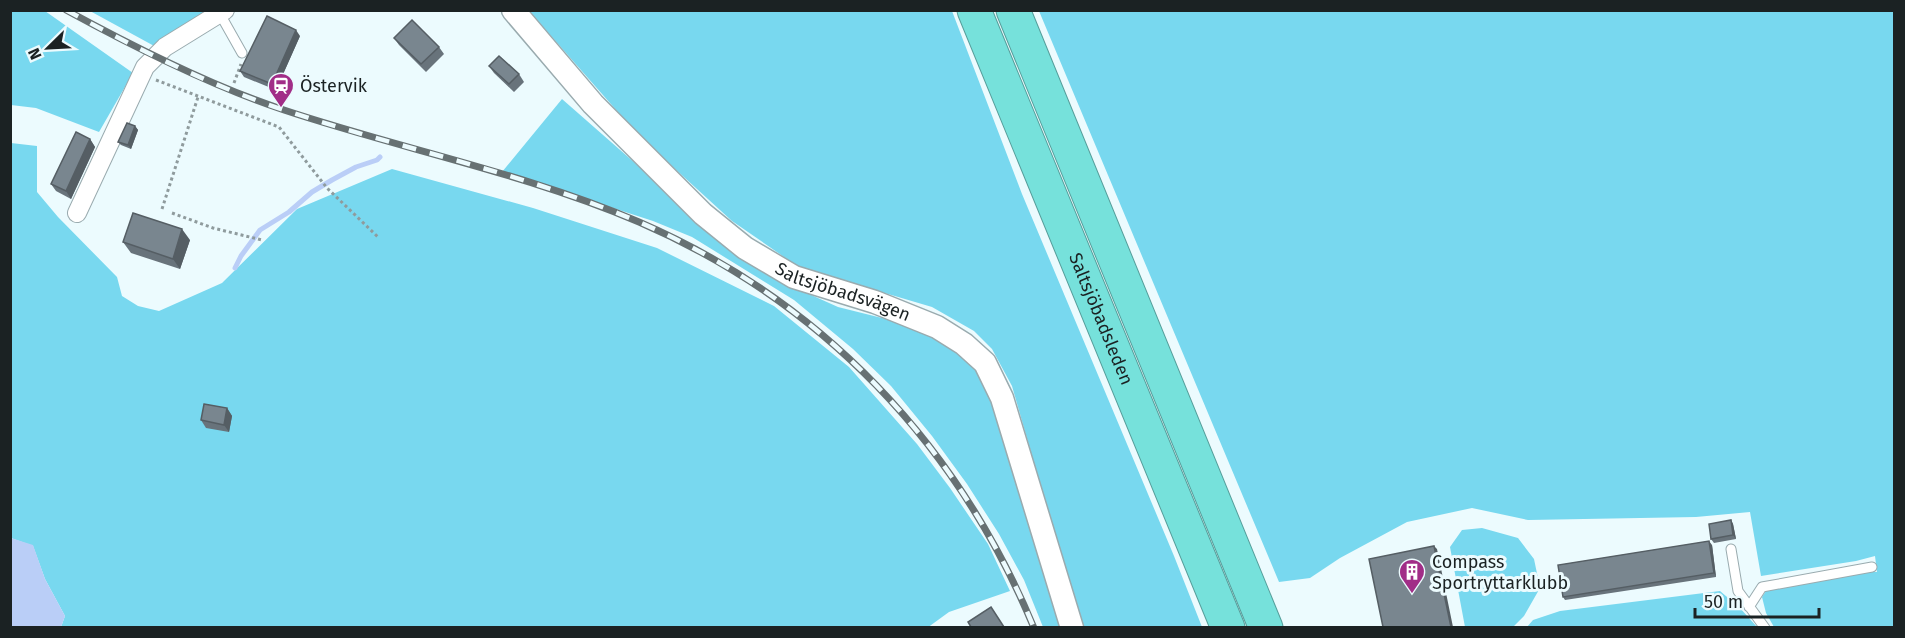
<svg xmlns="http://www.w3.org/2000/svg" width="1905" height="638" font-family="'Fira Sans',sans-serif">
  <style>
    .green { fill: #78d8ef }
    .water { fill: #bacef7 }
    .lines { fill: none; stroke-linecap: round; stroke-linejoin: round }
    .stream { stroke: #bacef7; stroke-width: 5 }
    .service-casing { stroke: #9aabaf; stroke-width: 11 }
    .minor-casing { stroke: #9aabaf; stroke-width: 20 }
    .tertiary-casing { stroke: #9aabaf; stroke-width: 25 }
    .motorway-casing { stroke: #569e9b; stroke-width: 35 }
    .path { stroke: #8f9b9d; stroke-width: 3; stroke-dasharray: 3 3; stroke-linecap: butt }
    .service { stroke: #fff; stroke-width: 9 }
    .minor { stroke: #fff; stroke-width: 18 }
    .tertiary { stroke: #fff; stroke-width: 22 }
    .motorway { stroke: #76e1db; stroke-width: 33 }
    .rail-casing { stroke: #677173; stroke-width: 7 }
    .rail { stroke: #ecfbfe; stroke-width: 4.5; stroke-dasharray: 14; stroke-linecap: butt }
    .wall { fill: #68737b }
    .shaded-wall { fill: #555e64 }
    .building { fill: #79868f; stroke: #555e64; stroke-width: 1.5 }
    .labels { text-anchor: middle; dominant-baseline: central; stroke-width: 6; stroke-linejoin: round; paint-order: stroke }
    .poi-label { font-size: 18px; fill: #1b2223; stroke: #ecfbfe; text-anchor: start }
    .street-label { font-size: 18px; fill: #1b2223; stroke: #ecfbfe }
  </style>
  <rect width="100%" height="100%" fill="#ecfbfe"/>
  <path class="green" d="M11 11H45L133 73 99 132 36 108 11 105Z
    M90 11H212L156 47Z
    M529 11H952L1022 194 1174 556 1202 627H1081L1012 386 992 349 974 331 932 307 800 268 732 221 639 136Z
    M1039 11H1894V627H1774L1766 613 1762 597 1766 591 1781 586 1860 572H1877L1875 556 1856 561 1761 576 1750 512 1696 517 1528 520 1472 508 1407 522 1340 558 1310 578 1279 582Z
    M562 99 733 249 789 285 838 307 906 324 956 346 979 369 993 393 1064 627H1043L1024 580 999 534 967 484 932 436 891 386 853 349 794 300 692 237 653 221 502 172Z
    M11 143 37 146V192L58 217 117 277 122 296 138 306 159 311 222 283 297 209 392 169 533 208 657 248 774 306 849 367 917 444 950 488 988 544 1010 591 949 612 927 628 61 627 65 616 45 579 33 546 11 538Z
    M1482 528 1518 538 1534 559 1540 588 1524 616 1513 627H1465L1450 547 1462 530Z
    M1720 591 1740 608 1757 627H1527L1533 620 1560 611Z"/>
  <path class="water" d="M11 538 33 545 45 579 65 616 61 627H11Z"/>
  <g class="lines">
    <path class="stream" d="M235 268 241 256 260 230 289 212 312 192 332 180 356 167 377 160 380 157"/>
    <defs>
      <path id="service" d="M220 14 242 53
        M1731 549 1738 591 1765 628
        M1749 607 1762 587 1872 567"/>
      <path id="minor" d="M77 213 145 67 165 47 225 10"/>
      <g id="tertiary">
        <path id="s1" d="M513 10 593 104 703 214 745 248 794 277 875 302 937 327 964 344 985 363 1002 398 1072 628"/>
      </g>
      <g id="motorway">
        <path id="s2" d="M974 10 1228 628"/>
        <path d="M1013 10 1266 628"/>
      </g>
    </defs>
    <use href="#service" class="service-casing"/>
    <use href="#minor" class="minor-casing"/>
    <use href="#tertiary" class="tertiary-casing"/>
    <use href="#motorway" class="motorway-casing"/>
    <path class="path" d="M156 80 279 127 327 188 378 237
      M234 83 241 64
      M162 209 198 97
      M172 213 213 228 262 240"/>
    <use href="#service" class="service"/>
    <use href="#minor" class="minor"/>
    <use href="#tertiary" class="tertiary"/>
    <use href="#motorway" class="motorway"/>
    <defs>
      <path id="rail" d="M66 10C134 47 211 86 284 110 401 149 525 173 639 222 822 301 958 444 1034 628"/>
    </defs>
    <use href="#rail" class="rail-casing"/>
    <use href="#rail" class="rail"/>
  </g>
  <path class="wall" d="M300 36 276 90 244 77 240 71Z
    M394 38 439 47 444 54 426 72 399 45Z
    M489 66 519 74 524 82 514 92 494 73Z
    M135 126 138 130 131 149 121 145 118 142Z
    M90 139 95 147 71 199 56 191 51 184Z
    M190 240 180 269 131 253 123 242Z
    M227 408 232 416 229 432 206 428 201 420Z
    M1731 520 1733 524 1736 539 1714 543 1711 539Z
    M1712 545 1716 577 1565 600 1563 597Z"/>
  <path class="shaded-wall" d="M296 30 300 36 276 90 272 84Z
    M135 126 138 130 131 149 128 145Z
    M90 139 95 147 71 199 66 191Z
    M182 229 190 240 180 269 173 259Z
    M227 408 232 416 229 432 224 425Z
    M1731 520 1733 524 1736 539 1733 535Z
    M1709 541 1712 545 1716 577 1714 573Z
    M1434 546 1437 549 1453 627H1451Z"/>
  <path class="building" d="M267 16 296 30 272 84 240 71Z
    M412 20 439 47 421 64 394 38Z
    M499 56 519 74 509 84 489 66Z
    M127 123 135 126 128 145 118 142Z
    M76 132 90 139 66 191 51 184Z
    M133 213 182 229 173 259 123 242Z
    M204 404 227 408 224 425 201 420Z
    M1731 520 1733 535 1711 539 1709 524Z
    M1709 541 1714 573 1563 597 1558 565Z
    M1434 546 1451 627H1383L1369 559Z
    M991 607 1004 627H971L968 622Z"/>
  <defs>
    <symbol id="station-pin" viewBox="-11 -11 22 30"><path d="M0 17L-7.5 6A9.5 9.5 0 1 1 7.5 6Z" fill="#a12d87" stroke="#ecfbfe"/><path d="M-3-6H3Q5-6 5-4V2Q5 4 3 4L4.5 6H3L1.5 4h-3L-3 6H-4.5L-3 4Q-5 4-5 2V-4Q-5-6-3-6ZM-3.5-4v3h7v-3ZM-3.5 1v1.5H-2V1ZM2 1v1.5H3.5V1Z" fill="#fff"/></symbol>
    <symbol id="building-pin" viewBox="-11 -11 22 30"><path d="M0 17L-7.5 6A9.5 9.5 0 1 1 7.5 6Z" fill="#a12d87" stroke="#ecfbfe"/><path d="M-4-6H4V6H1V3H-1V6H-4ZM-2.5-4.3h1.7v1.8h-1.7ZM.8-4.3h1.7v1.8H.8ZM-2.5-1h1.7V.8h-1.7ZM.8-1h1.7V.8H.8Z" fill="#fff"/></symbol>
  </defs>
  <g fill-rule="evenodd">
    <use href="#station-pin" x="266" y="71" width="30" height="40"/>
    <use href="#building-pin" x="1397" y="557" width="30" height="40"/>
  </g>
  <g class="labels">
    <g class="poi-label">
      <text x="300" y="86">Östervik</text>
      <text x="1432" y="562">Compass<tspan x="1432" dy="21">Sportryttarklubb</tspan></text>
    </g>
    <g class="street-label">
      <text stroke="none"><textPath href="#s1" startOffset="441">Saltsjöbadsvägen</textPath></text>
      <text stroke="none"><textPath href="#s2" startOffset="334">Saltsjöbadsleden</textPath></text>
    </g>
  </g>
  <rect width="1905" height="638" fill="none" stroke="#1b2223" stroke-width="24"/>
  <g transform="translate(48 48) rotate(246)" stroke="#ecfbfe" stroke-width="4.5" paint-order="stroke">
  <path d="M0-4.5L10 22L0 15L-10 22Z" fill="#1b2223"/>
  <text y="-9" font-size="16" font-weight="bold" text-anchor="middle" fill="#1b2223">N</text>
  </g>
  <path d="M1695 608v9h124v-9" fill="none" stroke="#1b2223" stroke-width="3"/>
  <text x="1704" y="608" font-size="18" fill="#1b2223" stroke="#ecfbfe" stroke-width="4.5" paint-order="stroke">50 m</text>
</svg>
